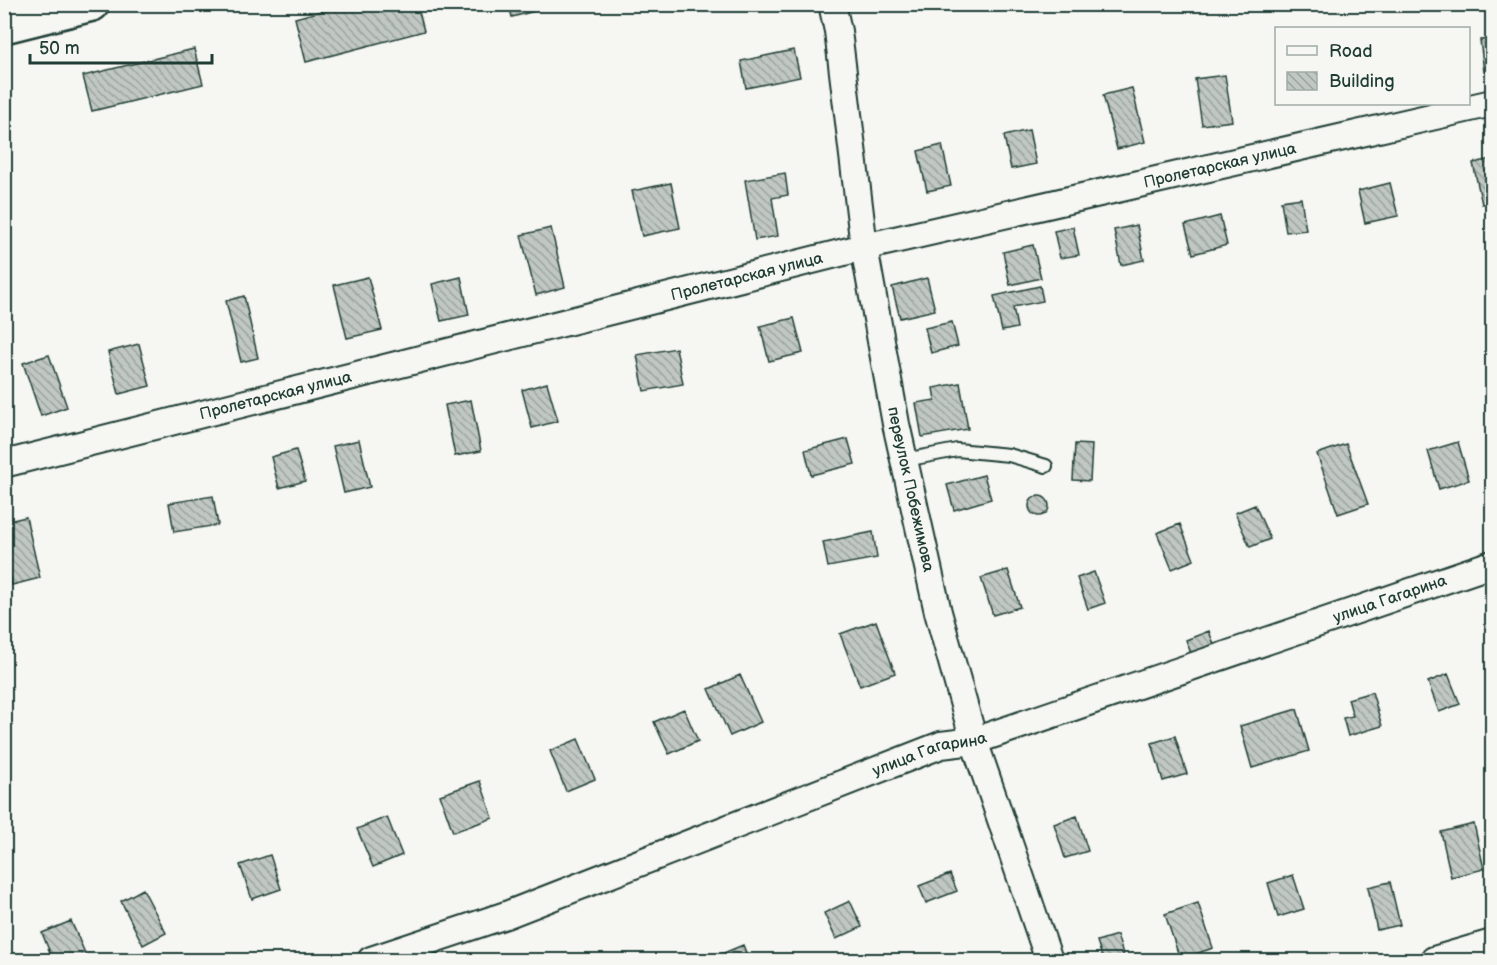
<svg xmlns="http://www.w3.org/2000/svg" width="1497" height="965" font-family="'Balsamiq Sans',sans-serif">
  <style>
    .building { fill: url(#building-back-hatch); stroke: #1f3d34; stroke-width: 1.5 }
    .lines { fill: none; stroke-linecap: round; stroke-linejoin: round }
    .service-casing { stroke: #1f3d34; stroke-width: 16 }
    .minor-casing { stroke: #1f3d34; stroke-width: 30 }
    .primary-casing { stroke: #1f3d34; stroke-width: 38 }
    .service { stroke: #f6f6f2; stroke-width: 12 }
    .minor { stroke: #f6f6f2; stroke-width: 26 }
    .primary { stroke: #f6f6f2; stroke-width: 33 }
    .labels { text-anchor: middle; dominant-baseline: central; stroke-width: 4.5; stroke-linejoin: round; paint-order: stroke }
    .street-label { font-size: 16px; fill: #1f3d34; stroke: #f6f6f2 }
  </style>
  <defs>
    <pattern id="building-back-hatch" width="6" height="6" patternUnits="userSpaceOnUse" patternTransform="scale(1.5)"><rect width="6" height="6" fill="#c1c8c3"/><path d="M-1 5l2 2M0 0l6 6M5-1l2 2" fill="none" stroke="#9ca49f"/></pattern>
  </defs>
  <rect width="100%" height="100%" fill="#f6f6f2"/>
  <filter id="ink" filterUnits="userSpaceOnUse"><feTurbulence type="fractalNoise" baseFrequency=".0167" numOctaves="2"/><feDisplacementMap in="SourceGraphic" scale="12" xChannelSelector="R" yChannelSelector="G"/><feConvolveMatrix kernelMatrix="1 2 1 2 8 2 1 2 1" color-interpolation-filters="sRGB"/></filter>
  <g filter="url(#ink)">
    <path class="building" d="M348 4H417L424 31 306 62 295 18Z
      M509 4H561L512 17Z
      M1492 39V71L1484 72 1480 40Z
      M194 49 203 84 92 111 83 76Z
      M794 50 800 77 746 88 741 61Z
      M1225 75 1232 121 1202 125 1195 79Z
      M1132 88 1145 142 1117 149 1103 95Z
      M1029 130 1036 164 1011 169 1004 136Z
      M942 145 951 186 927 191 918 151Z
      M1492 159V202L1482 204 1473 163Z
      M785 173 788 195 772 198 778 236 755 240 745 180Z
      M671 183 680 228 642 236 632 191Z
      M1390 183 1398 216 1365 223 1358 191Z
      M1301 198 1306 230 1286 232 1281 201Z
      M1220 216 1227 245 1193 254 1185 225Z
      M1137 225 1144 260 1121 265 1114 230Z
      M1073 227 1079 255 1060 258 1054 231Z
      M551 228 565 287 536 295 521 235Z
      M1033 245 1041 278 1010 285 1003 252Z
      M368 277 382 330 347 338 334 285Z
      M461 277 469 315 441 321 432 284Z
      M927 278 935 310 900 318 892 287Z
      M1040 286 1043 301 1013 307 1017 328 1002 331 994 296Z
      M244 296 258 358 241 362 226 301Z
      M794 318 803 353 769 361 760 326Z
      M952 322 958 346 931 353 925 328Z
      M139 344 150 386 119 394 108 352Z
      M676 348 683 384 644 391 637 355Z
      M49 355 67 407 41 416 23 363Z
      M547 383 558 421 532 428 522 390Z
      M960 383 968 429 922 437 916 403 935 400 933 388Z
      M471 400 481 451 455 456 445 405Z
      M848 439 855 464 811 475 805 450Z
      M359 440 370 487 344 493 333 446Z
      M1458 442 1469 480 1439 489 1428 451Z
      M1075 444 1092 445 1090 481 1073 480Z
      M1346 444 1368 504 1338 514 1317 454Z
      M296 450 305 481 279 488 271 457Z
      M984 475 991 499 954 510 947 485Z
      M1029 506a10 10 0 1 1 20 0a10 10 0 1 1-20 0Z
      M213 496 218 525 174 532 169 503Z
      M1255 505 1270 539 1250 547 1235 513Z
      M26 517 40 578 12 585 4 550V522Z
      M1180 524 1194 560 1172 569 1157 533Z
      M873 532 877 558 828 567 823 542Z
      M1008 570 1020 607 993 615 981 578Z
      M1094 572 1105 603 1088 609 1077 578Z
      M876 621 895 673 860 686 840 634Z
      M1209 631 1215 648 1192 656 1186 640Z
      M1448 674 1460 704 1439 712 1428 682Z
      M740 675 761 722 730 736 709 689Z
      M1372 692 1382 726 1348 736 1343 718 1353 716 1348 699Z
      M684 709 698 741 669 754 654 722Z
      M1297 709 1309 751 1252 768 1240 726Z
      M1175 736 1187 774 1163 781 1152 743Z
      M578 739 595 779 566 791 550 751Z
      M480 781 493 818 453 832 440 795Z
      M1077 816 1088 851 1065 858 1054 824Z
      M387 817 402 855 373 867 357 829Z
      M1474 824 1484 869 1451 877 1441 832Z
      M270 855 281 889 252 899 240 865Z
      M950 874 957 891 926 903 919 886Z
      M1293 875 1304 909 1278 917 1268 883Z
      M1390 882 1400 925 1377 930 1368 887Z
      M143 889 166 933 143 945 121 901Z
      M850 901 862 927 836 939 824 913Z
      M1198 903 1213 948 1180 959 1165 914Z
      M71 921 88 960H53L42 933Z
      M1117 935 1125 960H1103L1097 941Z
      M743 945 749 960H721L719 955Z"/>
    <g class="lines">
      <defs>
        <path id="service" d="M905 460 957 450 1009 455 1046 466"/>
        <g id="minor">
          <path id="s1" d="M832 4 838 31 864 247 896 424 938 612 974 741 1049 960"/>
          <path id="s2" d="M4 464 864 247 1492 103"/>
          <path id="s3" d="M371 960 506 915 941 745 974 741 1492 564"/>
          <path d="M1434 960 1492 943"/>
        </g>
        <path id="primary" d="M4 26 92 4"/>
      </defs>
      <use href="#service" class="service-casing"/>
      <use href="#minor" class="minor-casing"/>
      <use href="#primary" class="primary-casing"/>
      <use href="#service" class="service"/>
      <use href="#minor" class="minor"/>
      <use href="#primary" class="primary"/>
    </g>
  </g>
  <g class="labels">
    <g class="street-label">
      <text stroke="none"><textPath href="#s2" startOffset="1252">Пролетарская улица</textPath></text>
      <text stroke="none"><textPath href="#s2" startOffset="766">Пролетарская улица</textPath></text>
      <text stroke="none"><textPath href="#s2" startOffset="280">Пролетарская улица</textPath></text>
      <text stroke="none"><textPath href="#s1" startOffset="492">переулок Побежимова</textPath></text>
      <text stroke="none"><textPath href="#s3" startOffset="1082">улица Гагарина</textPath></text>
      <text stroke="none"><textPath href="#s3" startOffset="596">улица Гагарина</textPath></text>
    </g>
  </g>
  <rect width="1497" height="965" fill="none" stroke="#f6f6f2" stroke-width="24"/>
  <rect x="12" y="12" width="1473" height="941" fill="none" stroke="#1f3d34" stroke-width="2" filter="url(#ink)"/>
  <rect x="1275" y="27" width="195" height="78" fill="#f6f6f2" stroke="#a0aca6" stroke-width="1.5"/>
  <rect x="1287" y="46" width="30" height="9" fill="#f6f6f2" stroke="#a0aca6" stroke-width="1.5"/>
  <text x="1329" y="57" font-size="18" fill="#1f3d34">Road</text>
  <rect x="1287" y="72" width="30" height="18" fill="url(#building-back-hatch)" stroke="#a0aca6" stroke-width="1.5"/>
  <text x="1329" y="87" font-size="18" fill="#1f3d34">Building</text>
  <path d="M30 54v9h182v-9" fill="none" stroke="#1f3d34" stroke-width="3"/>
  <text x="39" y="54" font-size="18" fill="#1f3d34" stroke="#f6f6f2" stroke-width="4.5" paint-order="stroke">50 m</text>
</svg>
